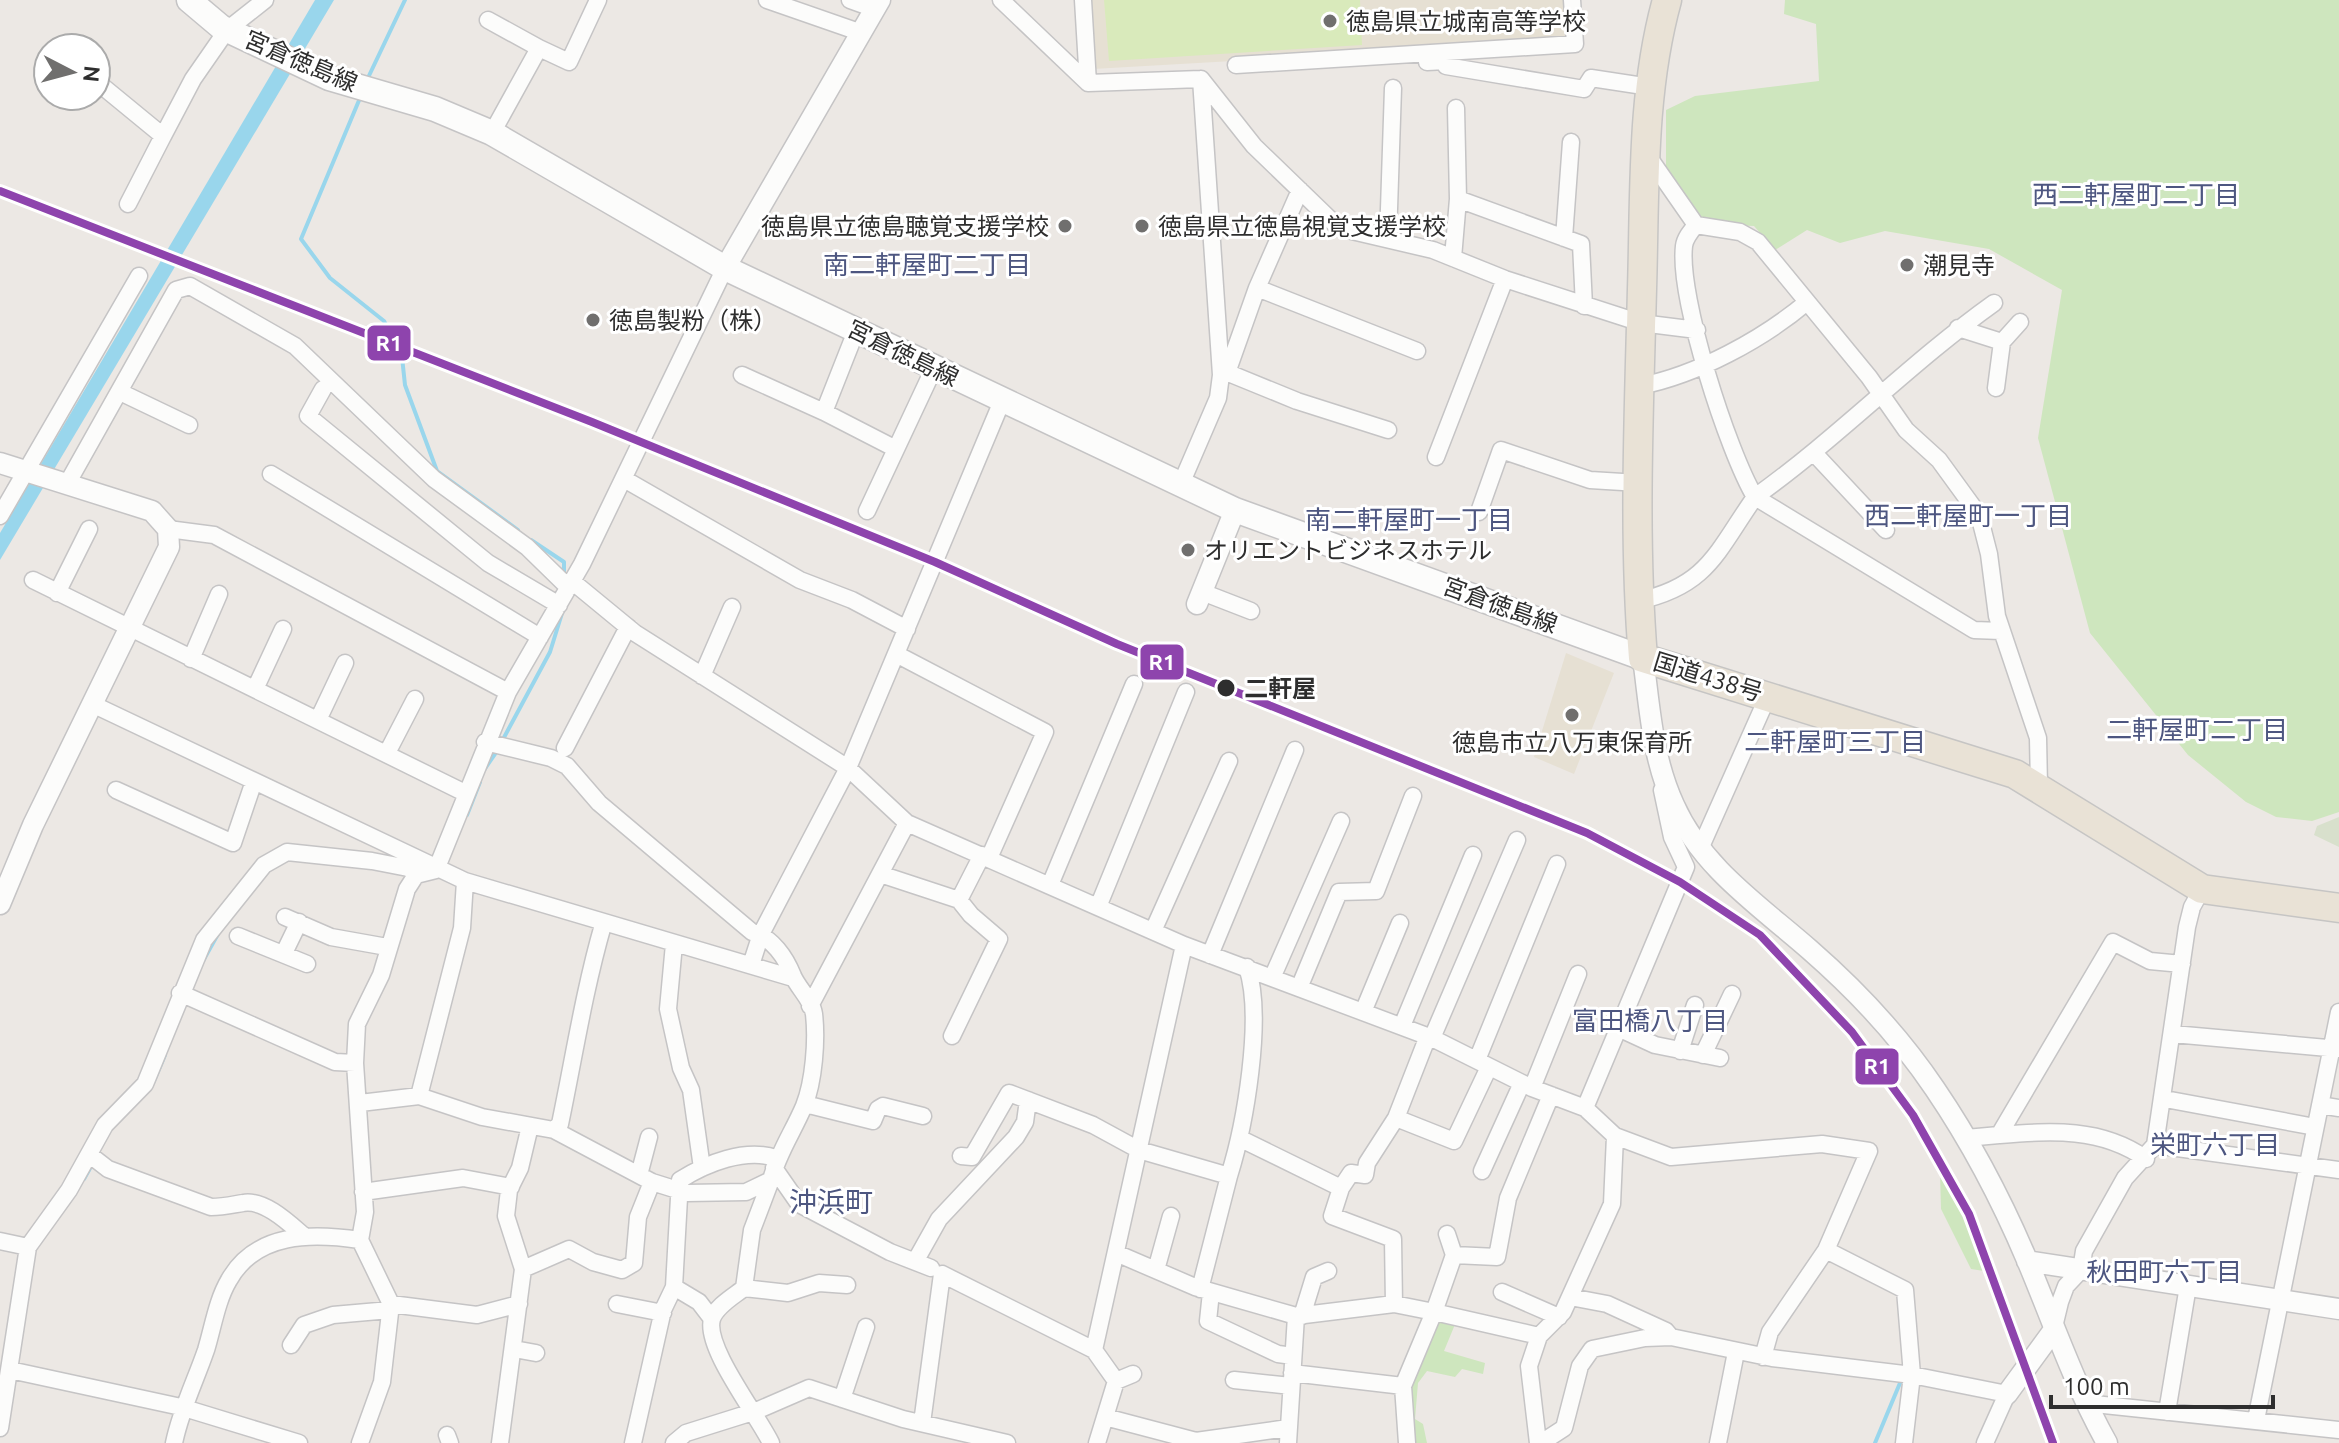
<svg xmlns="http://www.w3.org/2000/svg" width="2339" height="1443" font-family="Ubuntu,'Noto Sans JP',sans-serif">
  <style>
    .education { fill: #e6e0d3 }
    .green { fill: #cee6be }
    .cemetery { fill: #d8e0cc }
    .pitch { fill: #d9eabb }
    .water { fill: #99d6ec }
    .lines { fill: none; stroke-linecap: round; stroke-linejoin: round }
    .stream { stroke: #99d6ec; stroke-width: 4 }
    .minor-casing { stroke: #c5c4c5; stroke-width: 19 }
    .tertiary-casing { stroke: #c5c4c5; stroke-width: 23 }
    .secondary-casing { stroke: #c5c4c5; stroke-width: 27 }
    .trunk-casing { stroke: #c6c5c4; stroke-width: 31 }
    .minor { stroke: #fcfcfb; stroke-width: 16 }
    .tertiary { stroke: #fcfcfb; stroke-width: 20 }
    .secondary { stroke: #fcfcfb; stroke-width: 24 }
    .trunk { stroke: #e9e2d6; stroke-width: 28 }
    .rail-1-casing { stroke: #fff; stroke-width: 14 }
    .rail-1 { stroke: #8e44ad; stroke-width: 8 }
    .poi-dot { fill: #706f6e; stroke: #fff; stroke-width: 3 }
    .stop-dot { fill: #2e2e2e; stroke: #fff; stroke-width: 3 }
    .labels { text-anchor: middle; dominant-baseline: central; stroke-width: 6; stroke-linejoin: round; paint-order: stroke }
    .poi-label { font-size: 24px; fill: #2e2e2e; stroke: #fff; text-anchor: start }
    .street-label { font-size: 24px; fill: #2e2e2e; stroke: #fff }
    .stop-label { font-size: 24px; font-weight: bold; fill: #2e2e2e; stroke: #fff; text-anchor: start }
    .neighbourhood-label { font-size: 26px; fill: #4d5680; stroke: #fff }
    .quarter-label { font-size: 28px; fill: #4d5680; stroke: #fff }
    .line-badge { stroke: #fff; stroke-width: 3 }
    .badge-label { font-size: 22px; text-anchor: middle; font-weight: bold; fill: #fff }
  </style>
  <rect width="100%" height="100%" fill="#ece8e4"/>
  <path class="education" d="M1090 0H1566L1569 42 1093 69Z
    M1566 653 1614 673 1574 774 1534 757Z"/>
  <path class="green" d="M1785 0H2339V812L2312 821 2276 817 2246 802 2188 755 2090 633 2038 438 2062 290 1989 249 1885 231 1840 243 1807 230 1775 250 1754 226 1703 224 1666 174V110L1695 96 1819 81 1816 24 1784 14Z
    M1940 1172 1975 1239 1984 1271 1971 1269 1941 1209Z
    M1438 1317 1456 1322 1444 1351 1485 1363 1483 1374 1462 1369 1455 1377 1427 1371 1418 1383 1415 1419 1423 1424 1427 1443H1413L1407 1388Z"/>
  <path class="cemetery" d="M2339 817V847L2314 835 2317 826Z"/>
  <path class="pitch" d="M1104 0H1360L1362 45 1109 61Z"/>
  <path class="water" d="M315 0H334L0 560V533Z"/>
  <g class="lines">
    <path class="stream" d="M366 82 405 0
      M360 98 301 239 330 278 384 321 402 357 405 385 437 471 518 530
      M531 540 564 562V578
      M501 743 550 652 563 610
      M484 770 497 751
      M467 815 480 782
      M203 961 218 934
      M153 1083 165 1055
      M84 1179 93 1163
      M1875 1443 1900 1383"/>
    <defs>
      <path id="minor" d="M767 0 862 33
        M850 0 875 9
        M1001 0 1088 83 1083 0
        M488 20 539 48
        M1427 62 1446 61V66L1584 89 1591 78 1650 87
        M1236 65 1575 44 1572 0
        M96 81 163 136 193 79 227 30 265 0
        M1088 83 1201 79 1254 146 1339 228 1433 250 1505 279 1641 323 1697 330
        M1456 108 1458 199
        M492 133 539 48 569 62 598 0
        M1648 156 1696 225 1740 232 1758 242 1869 377 1906 430 1939 460 1979 515 1989 554 1997 616 2038 738 2039 786
        M128 204 163 136
        M1564 238 1571 142
        M1388 239 1393 88
        M1453 258 1458 199 1581 244 1584 306
        M1257 288 1417 351
        M1994 303C1910 363 1839 437 1755 497L1974 630 2001 631
        M1958 328 2002 342 1996 388
        M856 331 824 412 896 449
        M2002 342 2020 322
        M1226 372 1297 401 1388 430
        M742 375 824 412
        M1221 375 1229 367 1257 288 1300 190
        M1640 386C1697 375 1763 339 1807 302
        M323 389 308 416 488 563 559 605
        M120 392 189 425
        M1814 453 1886 530
        M1436 457 1505 279
        M271 474 540 637
        M624 479 800 580 852 600 907 629
        M67 484 176 290 190 286 295 346 434 479 527 547 569 588
        M1181 484 1218 398 1221 375 1201 79
        M867 511 934 368
        M1479 512 1501 450 1590 480 1639 483
        M0 516 139 276
        M168 529 214 535 508 692
        M33 580 465 793
        M573 582 635 633 848 768 907 823 1184 945 1094 1350 1116 1381 1097 1443
        M1202 592 1251 611
        M57 593 89 529
        M1638 601C1708 586 1717 551 1755 497 1728 452 1678 297 1684 246 1685 238 1691 231 1696 225
        M896 654 1045 732 989 858
        M191 659 219 594
        M702 676 732 607
        M255 689 283 629
        M92 704 465 881 793 978
        M318 720 345 663
        M565 748 628 627
        M387 753 415 699
        M116 790 233 843 254 781
        M1700 849 1768 696
        M436 870 508 692 582 564 725 268
        M880 874 959 900
        M1050 885 1134 684
        M1098 907 1186 692
        M285 917 331 937 387 947
        M1153 931 1229 761
        M238 936 307 964
        M674 944 668 1009 681 1068 691 1090 702 1168
        M1184 945 1432 1038 1532 1088 1585 1108 1615 1136 1612 1204 1563 1312 1539 1336 1529 1366 1538 1443
        M284 953 299 922
        M1210 955 1295 750
        M751 965 761 934 848 768 1002 401
        M1272 978 1341 821
        M1299 988 1339 892 1376 891 1413 796
        M180 993 335 1062 355 1063
        M810 1006 907 823
        M1363 1012 1400 923
        M1402 1026 1473 855
        M1616 1027 1655 1045 1720 1058
        M2173 1034 2339 1049
        M952 1036 999 939 971 915 959 900 982 855
        M1428 1036 1396 1118 1454 1141 1489 1067
        M1432 1038 1517 840
        M1680 1051 1695 1005
        M1703 1055 1732 994
        M1477 1060 1557 864
        M1532 1088 1578 974
        M419 1096 462 928 465 881
        M2165 1099 2315 1127
        M360 1103 419 1096 482 1117 554 1130 652 1182 687 1193 746 1192 771 1180C778 1153 793 1132 804 1106 814 1081 817 1040 814 1014 812 1000 798 988 793 976 786 958 772 937 752 932L599 803 567 766 551 758 485 742
        M805 1104 873 1121 878 1109 883 1106 923 1116
        M2320 1105 2339 1108
        M1585 1108 1686 867 1672 837 1662 790
        M554 1130 560 1124C574 1057 584 991 603 925
        M1615 1136 1671 1157 1822 1144 1869 1151 1826 1250 1905 1290 1912 1375 1904 1443
        M1966 1138 1999 1135
        M1241 1139 1341 1188 1351 1173 1365 1175 1367 1163 1396 1118
        M2155 1145 2339 1170
        M90 1155 108 1169 211 1207C223 1207 231 1205 243 1203 264 1199 289 1223 304 1236
        M961 1156 972 1157 1009 1093 1093 1125 1139 1150 1229 1176C1245 1125 1264 1017 1247 967
        M2146 1159C2101 1127 2051 1131 1999 1135L2113 942 2150 961 2182 964
        M774 1168 799 1204 890 1252 931 1268
        M1482 1171 1522 1083
        M639 1175 649 1137
        M771 1180 752 1230 744 1288C734 1296 716 1306 712 1319 704 1347 757 1414 771 1443
        M1341 1188 1332 1216 1393 1239 1394 1304
        M363 1192 463 1178 511 1187
        M360 1240 391 1304 382 1382 360 1443
        M0 1241 28 1247 0 1428
        M28 1247 69 1190 105 1125 145 1084 204 940 264 865 287 852 372 861 408 868 416 875
        M1116 1253 1195 1287 1296 1316 1288 1443
        M1454 1255 1497 1257 1508 1198 1551 1095
        M916 1260 939 1219 1016 1137 1025 1122 1028 1100
        M523 1269 569 1249 593 1262 622 1270 634 1263 638 1217 652 1182
        M1156 1270 1171 1216
        M674 1287 699 1302 712 1319
        M744 1288 788 1293 819 1283 847 1285
        M1200 1289 1229 1176
        M1211 1292 1208 1321 1278 1354 1293 1356
        M1502 1292 1559 1317
        M1570 1297 1607 1304 1666 1331 1671 1337
        M391 1304 477 1315 519 1304
        M617 1304 663 1313
        M1296 1316 1394 1304 1434 1312 1454 1255 1447 1234
        M1302 1316 1314 1277 1328 1271
        M2053 1331 2060 1302 2066 1286 2081 1270 2084 1251 2125 1178 2155 1145 2187 927 2192 907 2202 889
        M291 1345 304 1325 333 1315 390 1310
        M514 1349 536 1353
        M1763 1357 1770 1332 1826 1250
        M10 1370 181 1407 299 1443
        M1292 1373 1403 1386
        M1234 1380 1291 1386
        M1116 1381 1133 1374
        M842 1399 866 1327
        M2085 1403 2339 1430
        M2167 1412 2188 1286
        M1105 1417 1196 1441 1288 1428
        M2256 1420 2339 1012
        M922 1423 942 1274 1094 1350
        M447 1435 450 1443
        M174 1443C181 1409 195 1382 206 1350 213 1327 217 1300 229 1280 256 1232 312 1233 360 1240L365 1212 355 1063 357 1024 381 975 407 889 416 875 436 870
        M500 1443 523 1269 506 1216 509 1190 520 1168 530 1126
        M633 1443 663 1310 674 1287 680 1180C707 1163 745 1148 776 1158
        M674 1443 686 1433 756 1411 809 1388 903 1419 1007 1443
        M1407 1443 1403 1386 1434 1312 1539 1336
        M1541 1443 1564 1428 1580 1366 1592 1349 1645 1338 1671 1337 1772 1358 1912 1375 2007 1394 1985 1443
        M1718 1443 1736 1352"/>
      <path id="tertiary" d="M725 268 880 0
        M0 463 152 511 168 529 169 547 33 825 0 904
        M1197 604 1235 510
        M1643 658C1650 709 1652 757 1674 805 1702 868 1760 906 1810 950 1857 991 1900 1037 1935 1089 1971 1142 2002 1201 2027 1260 2053 1322 2074 1384 2107 1443
        M2027 1261 2339 1309
        M2007 1394 2053 1331"/>
      <path id="secondary" d="M189 0 221 27 329 78 435 109 492 133 725 268 1235 510 1643 658"/>
      <path id="trunk" d="M1667 0C1641 94 1645 192 1642 289 1639 411 1633 536 1643 658L2015 774 2202 889 2339 908"/>
    </defs>
    <use href="#minor" class="minor-casing"/>
    <use href="#tertiary" class="tertiary-casing"/>
    <use href="#secondary" class="secondary-casing"/>
    <use href="#trunk" class="trunk-casing"/>
    <use href="#minor" class="minor"/>
    <use href="#tertiary" class="tertiary"/>
    <use href="#secondary" class="secondary"/>
    <use href="#trunk" class="trunk"/>
    <defs>
      <path id="rail-1" d="M0 191 592 422 935 562 1117 644 1587 833 1680 882 1760 935 1852 1032 1913 1115 1969 1214 2053 1443"/>
    </defs>
    <use href="#rail-1" class="rail-1-casing"/>
    <use href="#rail-1" class="rail-1"/>
  </g>
  <g class="poi-dot">
    <circle cx="1330" cy="21" r="8"/>
    <circle cx="1065" cy="226" r="8"/>
    <circle cx="1142" cy="226" r="8"/>
    <circle cx="1907" cy="265" r="8"/>
    <circle cx="593" cy="320" r="8"/>
    <circle cx="1188" cy="550" r="8"/>
    <circle cx="1572" cy="715" r="8"/>
  </g>
  <circle class="stop-dot" cx="1226" cy="688" r="10"/>
  <g class="labels">
    <g class="poi-label">
      <text x="1346" y="21">徳島県立城南高等学校</text>
      <text x="1049" y="226" text-anchor="end">徳島県立徳島聴覚支援学校</text>
      <text x="1158" y="226">徳島県立徳島視覚支援学校</text>
      <text x="1923" y="265">潮見寺</text>
      <text x="609" y="320">徳島製粉（株）</text>
      <text x="1204" y="550">オリエントビジネスホテル</text>
      <text x="1572" y="742" text-anchor="middle">徳島市立八万東保育所</text>
    </g>
    <g class="street-label">
      <text transform="translate(301 61) rotate(23)">宮倉徳島線</text>
      <text transform="translate(903 353) rotate(26)">宮倉徳島線</text>
      <text transform="translate(1500 605) rotate(20)">宮倉徳島線</text>
      <text transform="translate(1708 677) rotate(17)">国道438号</text>
    </g>
    <g class="stop-label">
      <text x="1244" y="688">二軒屋</text>
    </g>
    <g class="neighbourhood-label">
      <text x="2136" y="194">西二軒屋町二丁目</text>
      <text x="927" y="264">南二軒屋町二丁目</text>
      <text x="1968" y="515">西二軒屋町一丁目</text>
      <text x="1409" y="519">南二軒屋町一丁目</text>
      <text x="2197" y="729">二軒屋町二丁目</text>
      <text x="1835" y="741">二軒屋町三丁目</text>
      <text x="1650" y="1020">富田橋八丁目</text>
      <text x="2215" y="1144">栄町六丁目</text>
      <text x="2164" y="1271">秋田町六丁目</text>
    </g>
    <g class="quarter-label">
      <text x="831" y="1201">沖浜町</text>
    </g>
  </g>
  <g class="line-badge">
    <rect x="366" y="324" width="46" height="38" rx="8" fill="#8e44ad"/>
    <rect x="1139" y="643" width="46" height="38" rx="8" fill="#8e44ad"/>
    <rect x="1854" y="1047" width="46" height="39" rx="8" fill="#8e44ad"/>
  </g>
  <g class="badge-label">
    <text x="389" y="351">R1</text>
    <text x="1162" y="670">R1</text>
    <text x="1877" y="1074">R1</text>
  </g>
  <g transform="translate(72 72) rotate(96)"><circle r="38" fill="#ffffff" stroke="#ababab" stroke-width="2"/>
  <path d="M0-6L14 30L0 20L-14 30Z" fill="#706f6e"/>
  <text y="-12" font-size="22" font-weight="bold" text-anchor="middle" fill="#2e2e2e">N</text>
  </g>
  <path d="M2051 1395v12h222v-12" fill="none" stroke="#2e2e2e" stroke-width="4"/>
  <text x="2063" y="1395" font-size="24" fill="#2e2e2e" stroke="#ffffff" stroke-width="6" paint-order="stroke">100 m</text>
</svg>
